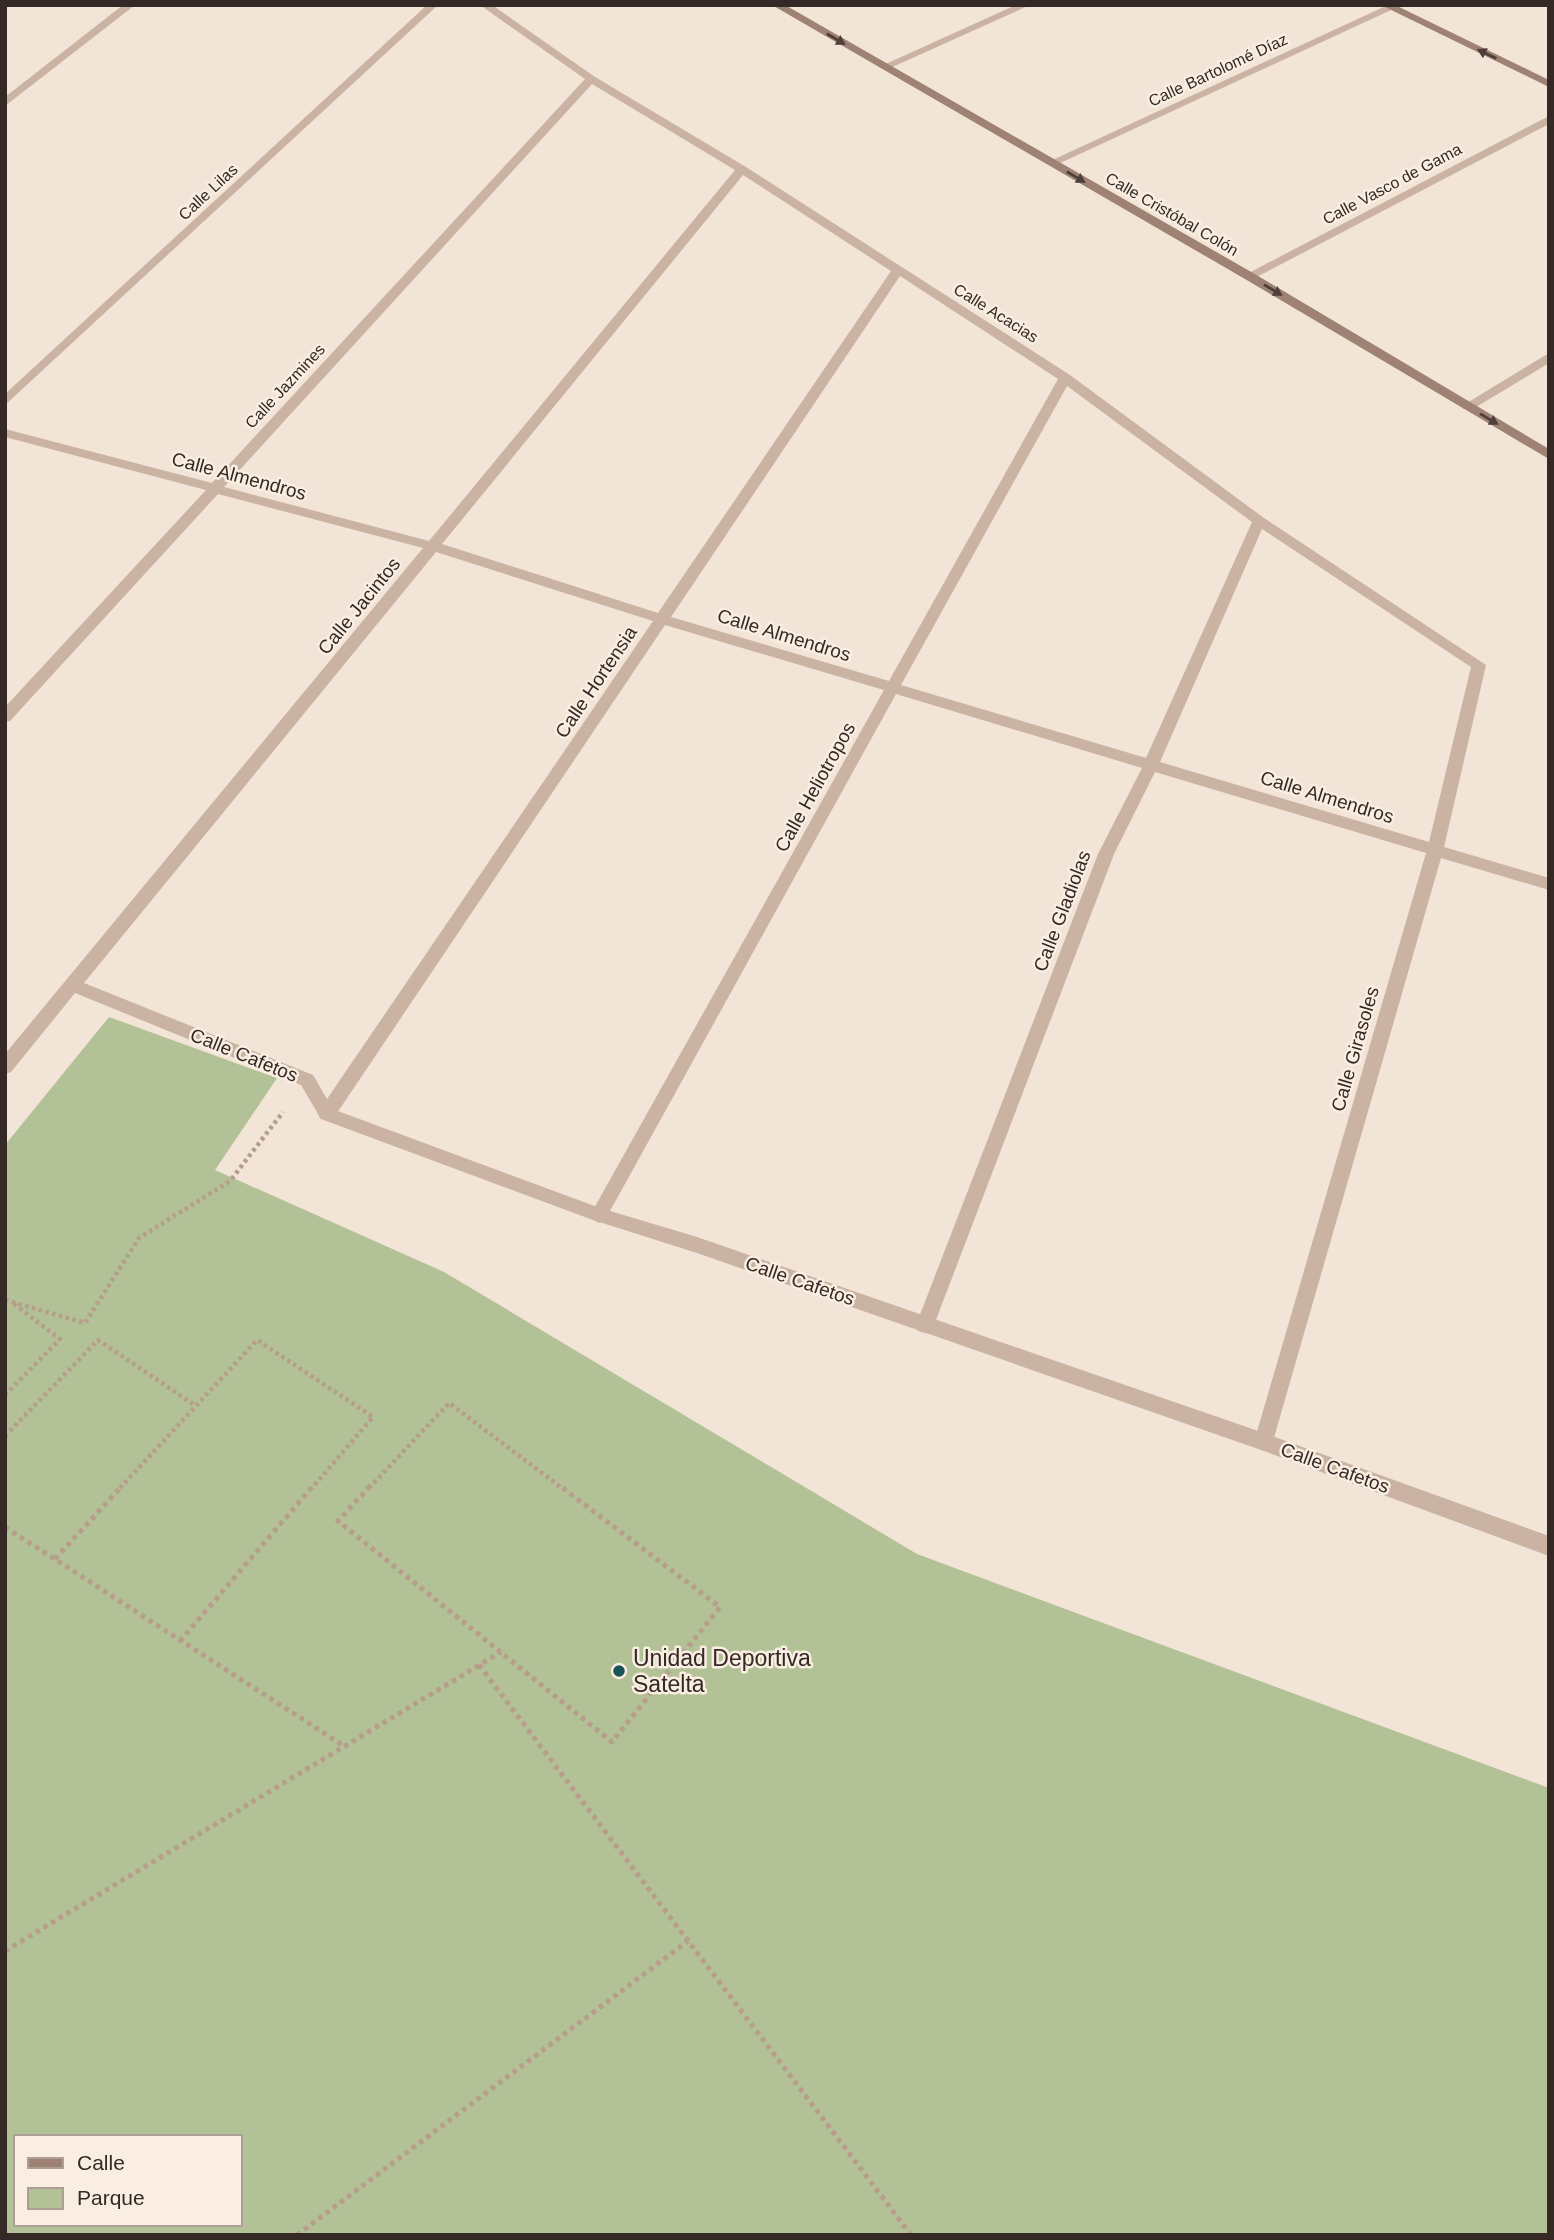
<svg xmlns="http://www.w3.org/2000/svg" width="1554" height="2240" font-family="Helvetica,sans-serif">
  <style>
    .green { fill: #b3c196; fill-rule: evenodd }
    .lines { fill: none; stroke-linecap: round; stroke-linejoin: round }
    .path-far1 { stroke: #b69d8c; stroke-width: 4.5; stroke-dasharray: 3.5 3.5; stroke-linecap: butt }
    .path { stroke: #b69d8c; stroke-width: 5; stroke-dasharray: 4.5 4.5; stroke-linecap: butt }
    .pedestrian { fill: #cab3a2; fill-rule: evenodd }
    .minor { fill: #cab3a2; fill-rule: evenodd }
    .secondary { fill: #9e8273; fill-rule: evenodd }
    .oneway { fill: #4e3f38 }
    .poi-dot { fill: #195457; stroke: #faeee2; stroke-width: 2.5 }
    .labels { text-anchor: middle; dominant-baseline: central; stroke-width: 5; stroke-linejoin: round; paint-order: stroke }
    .far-street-label { font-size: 16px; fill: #342925; stroke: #faeee2 }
    .street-label { font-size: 19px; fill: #342925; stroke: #faeee2 }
    .near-poi-label { font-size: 23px; fill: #342925; stroke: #faeee2; text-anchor: start }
  </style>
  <rect width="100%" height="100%" fill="#f2e4d6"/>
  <path class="green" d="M109 1017 277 1078 215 1170 444 1272 917 1554 1549 1788V2235H5V1145ZM16 2137H240V2224H16Z"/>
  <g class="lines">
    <path class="path-far1" d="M5 1300 85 1323 139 1238 230 1181 283 1112
      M5 1395 60 1339 14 1304
      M5 1436 98 1340 196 1406
      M120 1488 257 1340 373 1417 312 1488
      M369 1488 449 1403 562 1488"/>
    <path class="path" d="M370 1486 338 1521 612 1742 720 1607 560 1486
      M5 1527 344 1746
      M55 1559 122 1486
      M180 1641 313 1486
      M479 1665 911 2235
      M5 1951 501 1652
      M297 2235 688 1941"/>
    <path class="pedestrian" d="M327 1107 600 1208 697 1237 1264 1433 1549 1536V1556L1264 1451 697 1253 593 1220 321 1119 318 1114 321 1109Z"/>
    <path class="minor" d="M123 5H135L5 106V97Z
      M427 5H438L5 405V394Z
      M480 5H492L595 77 746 167 1070 375 1264 518 1486 665 1444 847 1549 878V890L1441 858 1271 1448 1264 1451 1257 1448 1254 1442 1426 853 1155 772 1114 854 934 1325 932 1331 925 1333 918 1331 916 1325 1098 854 1142 768 896 694 605 1220 599 1223 593 1220 590 1215 593 1210 884 690 665 625 333 1119H321L301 1085 75 993 11 1072 5 1074V1054L423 548 218 494 10 721 5 722V707L206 490 5 437V429L212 483 585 79ZM592 84 735 170 429 541 224 487ZM743 175 891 271 658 613 442 544ZM900 276 1058 379 889 681 671 617ZM1067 386 1252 522 1146 758 901 685ZM1262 529 1471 667 1429 842 1160 762ZM436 552 653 621 327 1099 313 1075 84 983Z
      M1016 5H1030L888 69 879 67Z
      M1388 5H1402L1056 165 1046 163Z
      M1549 116V124L1253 279 1243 276Z
      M1549 353V363L1473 409H1463L1462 406Z"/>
    <path class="secondary" d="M772 5H785L1253 273 1549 449V459L1245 279Z
      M1381 5H1395L1549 80V87Z"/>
  </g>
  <defs><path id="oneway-solid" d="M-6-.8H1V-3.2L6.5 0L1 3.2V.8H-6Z" transform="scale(1.75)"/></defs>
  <g class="oneway">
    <use href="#oneway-solid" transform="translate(836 39) rotate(30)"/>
    <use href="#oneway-solid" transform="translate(1487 54) rotate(-154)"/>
    <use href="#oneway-solid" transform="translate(1076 177) rotate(30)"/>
    <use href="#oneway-solid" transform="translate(1273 290) rotate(31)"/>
    <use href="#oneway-solid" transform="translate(1489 419) rotate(31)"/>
  </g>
  <circle class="poi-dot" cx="619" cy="1671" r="7"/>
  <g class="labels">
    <g class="far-street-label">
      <text transform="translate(1218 70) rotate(-25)">Calle Bartolomé Díaz</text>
      <text transform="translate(1392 184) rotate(-28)">Calle Vasco de Gama</text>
      <text transform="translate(208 192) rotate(-43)">Calle Lilas</text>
      <text transform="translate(1172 214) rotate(30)">Calle Cristóbal Colón</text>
      <text transform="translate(996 313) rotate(32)">Calle Acacias</text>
      <text transform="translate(285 386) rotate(-47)">Calle Jazmines</text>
    </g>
    <g class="street-label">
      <text transform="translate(239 476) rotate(15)">Calle Almendros</text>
      <text transform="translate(359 606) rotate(-51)">Calle Jacintos</text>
      <text transform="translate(784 635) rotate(17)">Calle Almendros</text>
      <text transform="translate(596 682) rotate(-56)">Calle Hortensia</text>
      <text transform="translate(815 787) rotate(-61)">Calle Heliotropos</text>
      <text transform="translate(1327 797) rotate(17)">Calle Almendros</text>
      <text transform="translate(1062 911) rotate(-69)">Calle Gladiolas</text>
      <text transform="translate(1355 1049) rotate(-74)">Calle Girasoles</text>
      <text transform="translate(244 1055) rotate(22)">Calle Cafetos</text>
      <text transform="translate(800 1281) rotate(19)">Calle Cafetos</text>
      <text transform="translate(1335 1468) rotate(20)">Calle Cafetos</text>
    </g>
    <g class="near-poi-label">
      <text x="633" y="1658">Unidad Deportiva<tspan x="633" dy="26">Satelta</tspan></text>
    </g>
  </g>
  <rect width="1554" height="2240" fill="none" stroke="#342925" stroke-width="14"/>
  <rect x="14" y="2135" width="228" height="91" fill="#faeee2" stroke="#ab9f96" stroke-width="2"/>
  <rect x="28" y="2158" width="35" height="10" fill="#9e8273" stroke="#ab9f96" stroke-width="2"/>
  <text x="77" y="2170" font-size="21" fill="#342925">Calle</text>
  <rect x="28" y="2188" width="35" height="21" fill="#b3c196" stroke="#ab9f96" stroke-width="2"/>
  <text x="77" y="2205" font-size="21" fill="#342925">Parque</text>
</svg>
